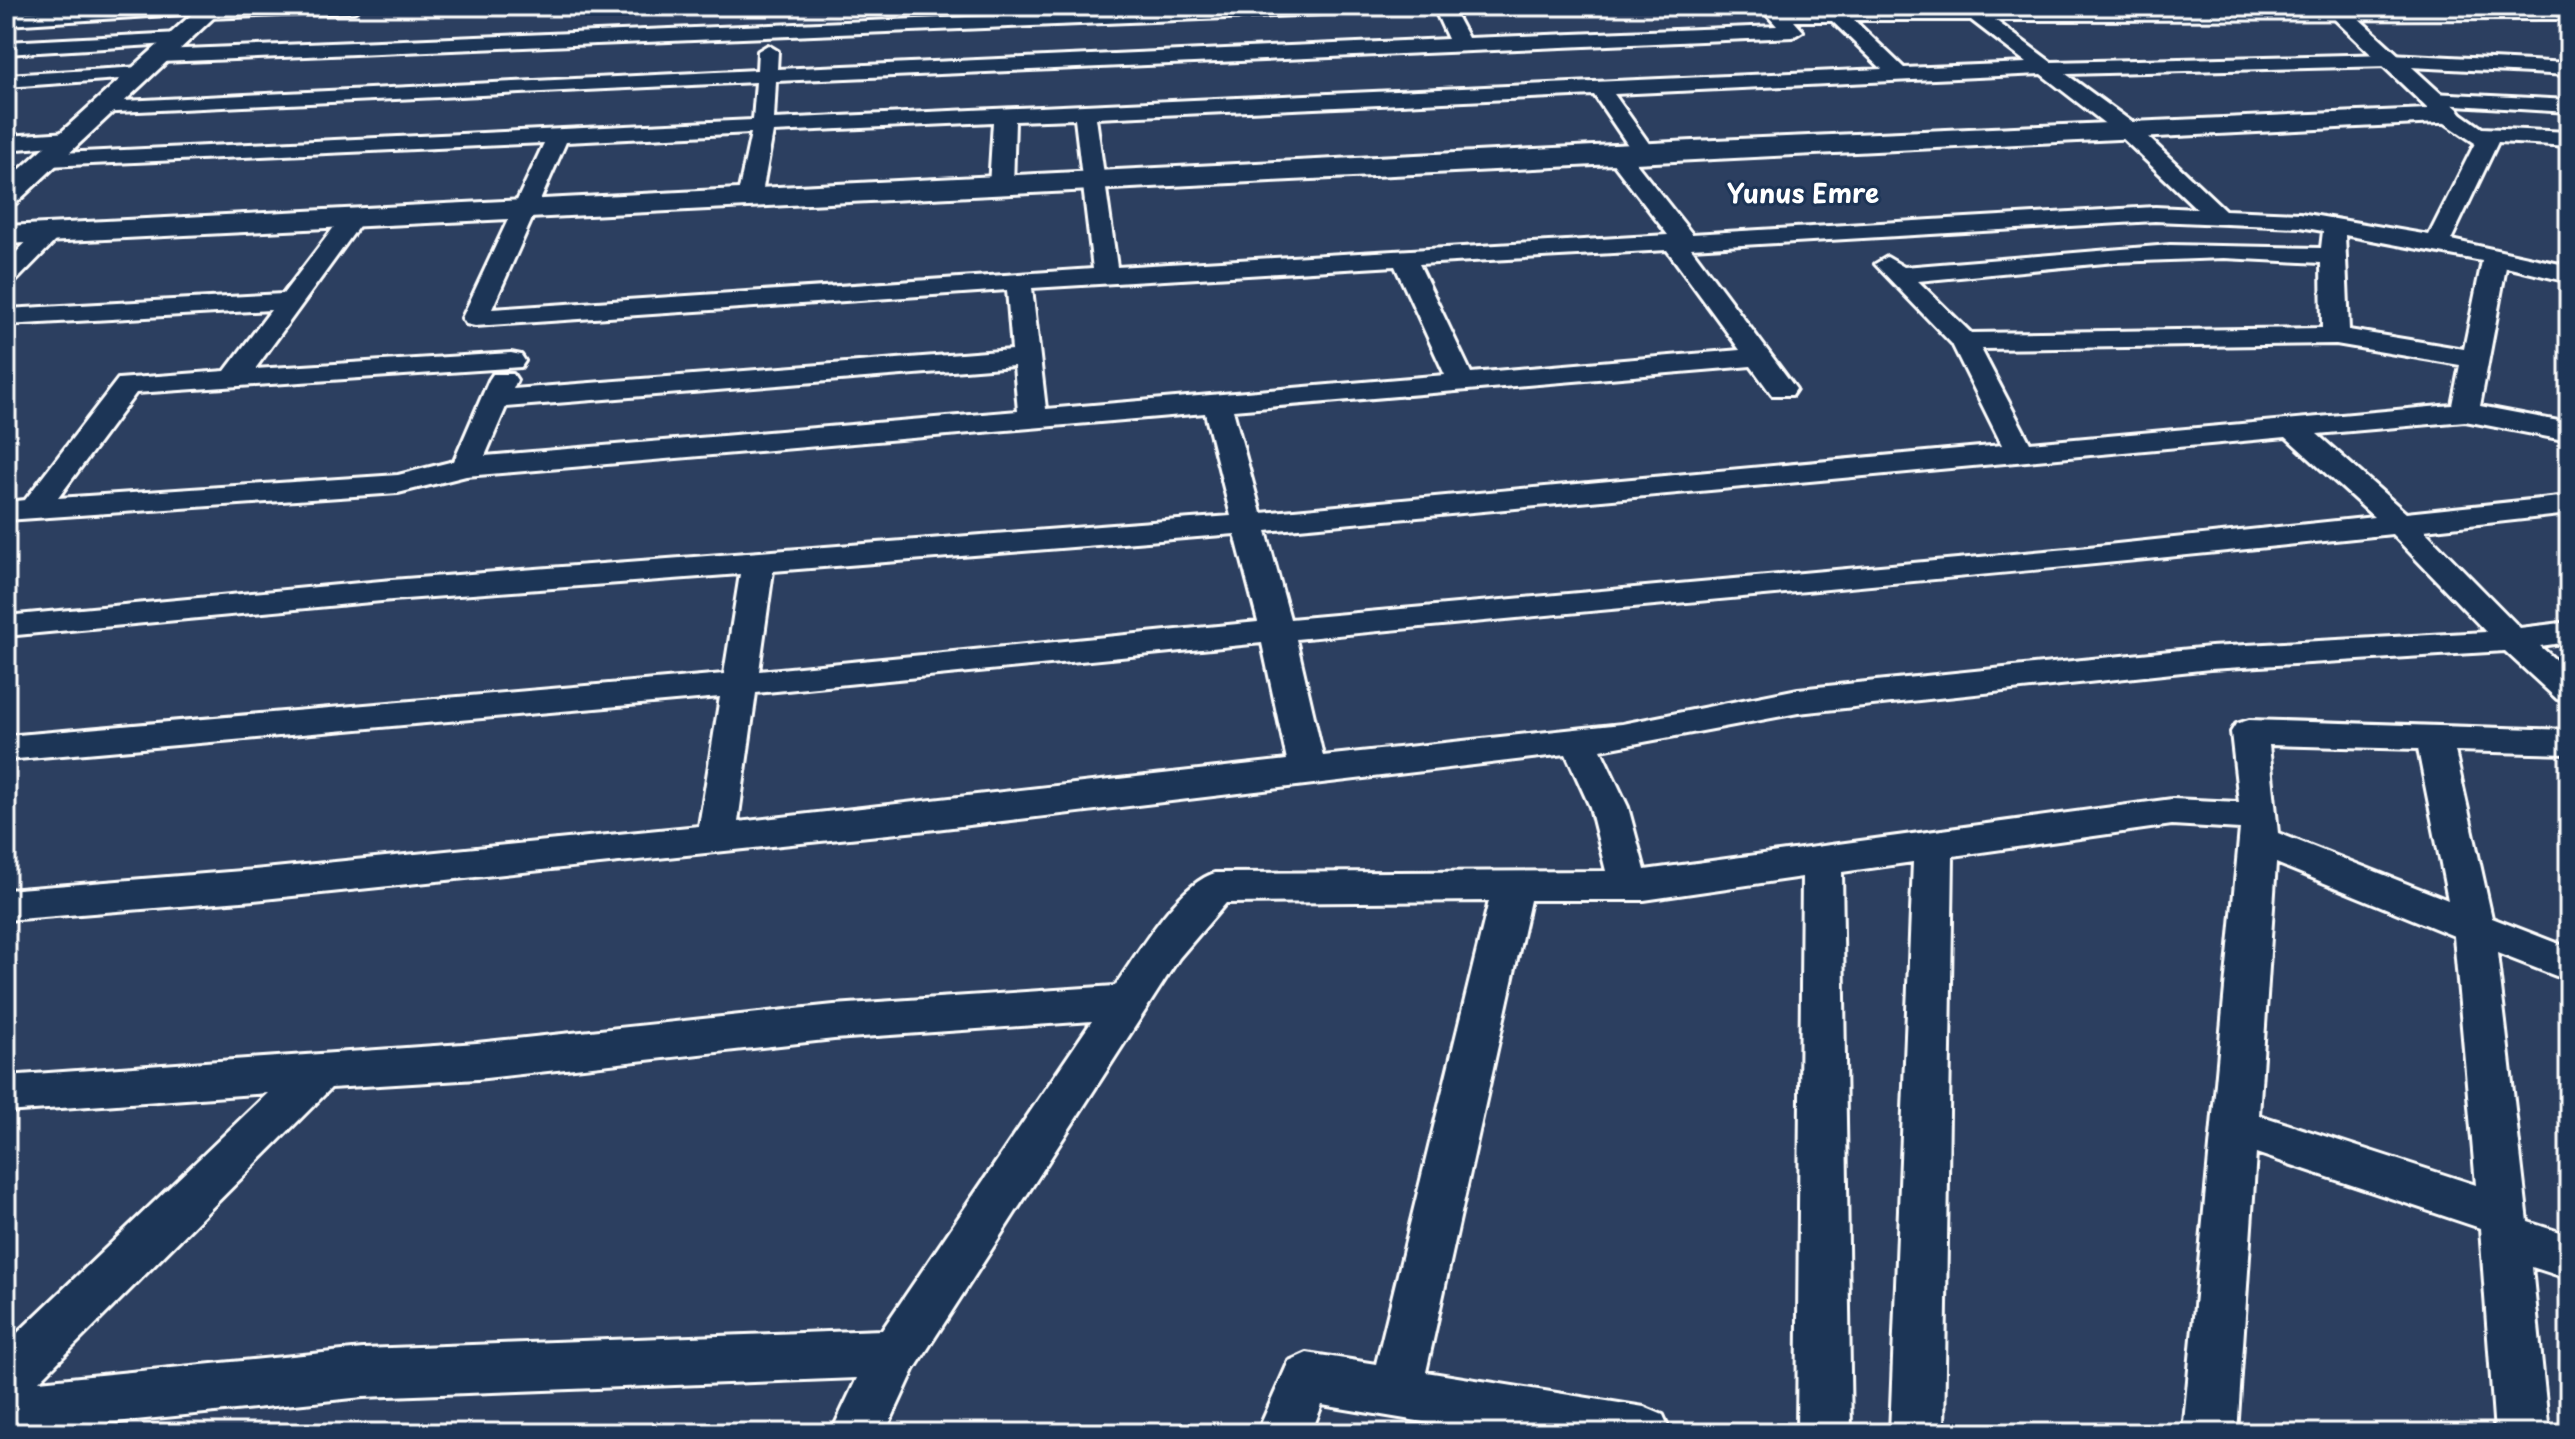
<svg xmlns="http://www.w3.org/2000/svg" width="2575" height="1439" font-family="'Playpen Sans',sans-serif">
<rect width="100%" height="100%" fill="#2c3f60"/>
<filter id="ink" filterUnits="userSpaceOnUse"><feTurbulence type="fractalNoise" baseFrequency=".0125" numOctaves="2"/><feDisplacementMap in="SourceGraphic" scale="16" xChannelSelector="R" yChannelSelector="G"/><feConvolveMatrix kernelMatrix="1 2 1 2 8 2 1 2 1" color-interpolation-filters="sRGB"/></filter>
<g filter="url(#ink)">
<g fill="none" stroke-linecap="round" stroke-linejoin="round">
<defs>
<g id="minor">
<polygon points="133,6 363,6 354,12 208,18 200,13 6,25 6,13"/>
<polygon points="1233,6 1379,6 1370,12 160,62 150,56 160,50"/>
<path d="M1433,6H1451L1468,38L1777,26L1759,6L1782,9H1958L1957,6L2569,7V19L1995,20L2051,62L2390,54L2569,63V75L2390,66L2066,74L2133,123L2225,210L2300,213L2429,235L2475,143L2442,121L2439,116L2442,111H2458L2482,128L2569,132V146L2498,142L2451,240L2569,266V282L2506,267L2480,406L2569,423V441L2465,421L2317,434L2406,513L2569,496V514L2424,530L2520,628L2569,622V642L2540,646L2569,672V702L2557,699L2505,651L2210,669L1798,713L1601,750L1628,807L1645,870L2172,799L2239,802L2231,732L2236,724L2249,720L2569,730V754L2455,751L2492,918L2569,948V981L2497,953L2528,1222L2569,1235V1279L2532,1267L2549,1433H2495L2480,1228L2256,1153L2237,1433H2183L2240,829L2172,825L1953,856L1944,1433H1890L1913,862L1842,872L1851,1433H1797L1802,877L1644,900H1530L1426,1372L1644,1407L1663,1415L1671,1433H1489L1322,1405L1311,1433H1257L1289,1361L1307,1353L1376,1364L1489,901L1226,903L1179,958L914,1370L885,1433H831L857,1378L363,1397L6,1433V1344L268,1093L6,1112V1076L477,1043L834,1005L1115,986C1137,954 1178,884 1215,873L1606,871L1590,807L1566,754L927,830L254,900L6,920V890L254,870L699,826L720,697L6,760V736L724,674L740,574L392,600L6,636V616L392,580L1231,516L1205,413L466,476L398,493L6,520V502L25,500L118,379L225,371L271,310L6,325V309L283,294L344,214L352,212L364,219L255,369L511,353L521,355L525,361L521,367L136,393L58,498L398,475L454,461L489,380L493,374H513L517,380L513,389L1012,350L1007,290L475,326L466,324L462,318L544,143L48,166L37,159L40,154L753,120L756,82L96,113L93,108L104,102L757,70L758,51L768,45L778,51L777,69L1448,39ZM1854,20H1971L2027,63L1904,68ZM1794,21H1832L1882,69L774,119L776,81L1793,37L1803,31ZM2041,74L2117,133L2197,209L2155,207L1692,234L1624,148L1616,146L1605,153L1668,235L1117,267L1096,118L1594,95L1636,157L1644,159L1655,152L1614,94ZM1075,119L1093,269L492,309L566,142L751,133L737,199L749,206L761,199L773,132L993,122L989,186L1001,193L1013,186L1015,121ZM2155,221L2300,227L2323,231L2321,248L2170,245L1904,267L1887,257L1875,264L1952,344L2002,445L1261,513L1233,410L1751,366L1772,395H1792L1796,389L1691,248ZM2345,235L2482,261L2464,349L2349,330ZM1667,250L1740,350L1471,373L1419,264ZM2224,258L2321,263L2322,328L1971,333L1918,281L2115,262ZM1395,266L1445,375L1046,409L1032,288ZM2336,344L2460,365L2452,405L2030,443L1981,349ZM1014,366L1018,411L485,456L506,407ZM2286,437L2374,517L2079,548L1290,619L1266,531ZM1235,534L1258,622L759,671L773,571ZM2392,534L2486,632L2210,647L1798,689L1622,724L1323,756L1296,639C1661,603 2027,573 2392,534ZM1262,643L1287,760L738,822L756,693ZM2269,745L2418,749L2448,900L2278,833ZM2276,863L2454,936L2476,1185L2259,1115ZM1092,1021L882,1330L363,1349L39,1381L331,1088L477,1079L834,1039Z"/>
<polygon points="179,33 186,35 189,39 186,43 6,54 6,42"/>
<polygon points="141,67 148,69 151,73 148,77 6,87 6,75"/>
<polygon points="2432,93 2569,100 2569,112 2425,103 2421,99"/>
<polygon points="69,132 80,139 77,144 6,150 6,136"/>
<polygon points="49,226 61,233 58,238 15,282 6,285 6,263 40,228"/>
</g>
<g id="secondary">
<polygon points="201,6 226,6 16,203 6,206 6,182"/>
<polygon points="2321,6 2345,6 2459,110 2463,116 2459,122 6,244 6,226 1693,141 2428,109"/>
</g>
</defs>
<use href="#minor" stroke="#fff" stroke-width="6"/>
<use href="#secondary" stroke="#fff" stroke-width="6"/>
<use href="#minor" fill="#1d3557" fill-rule="evenodd"/>
<use href="#secondary" fill="#1d3557" fill-rule="evenodd"/>
</g>
</g>
<g text-anchor="middle" stroke-width="6" stroke-linejoin="round" paint-order="stroke">
<g font-size="26" font-weight="bold" fill="#fff" stroke="#1d3557">
<text x="1803" y="203">Yunus Emre</text>
</g>
</g>
<rect width="2575" height="1439" fill="none" stroke="#1d3557" stroke-width="32"/>
<rect x="16" y="16" width="2543" height="1407" fill="none" stroke="#fff" stroke-width="3" filter="url(#ink)"/>
</svg>
